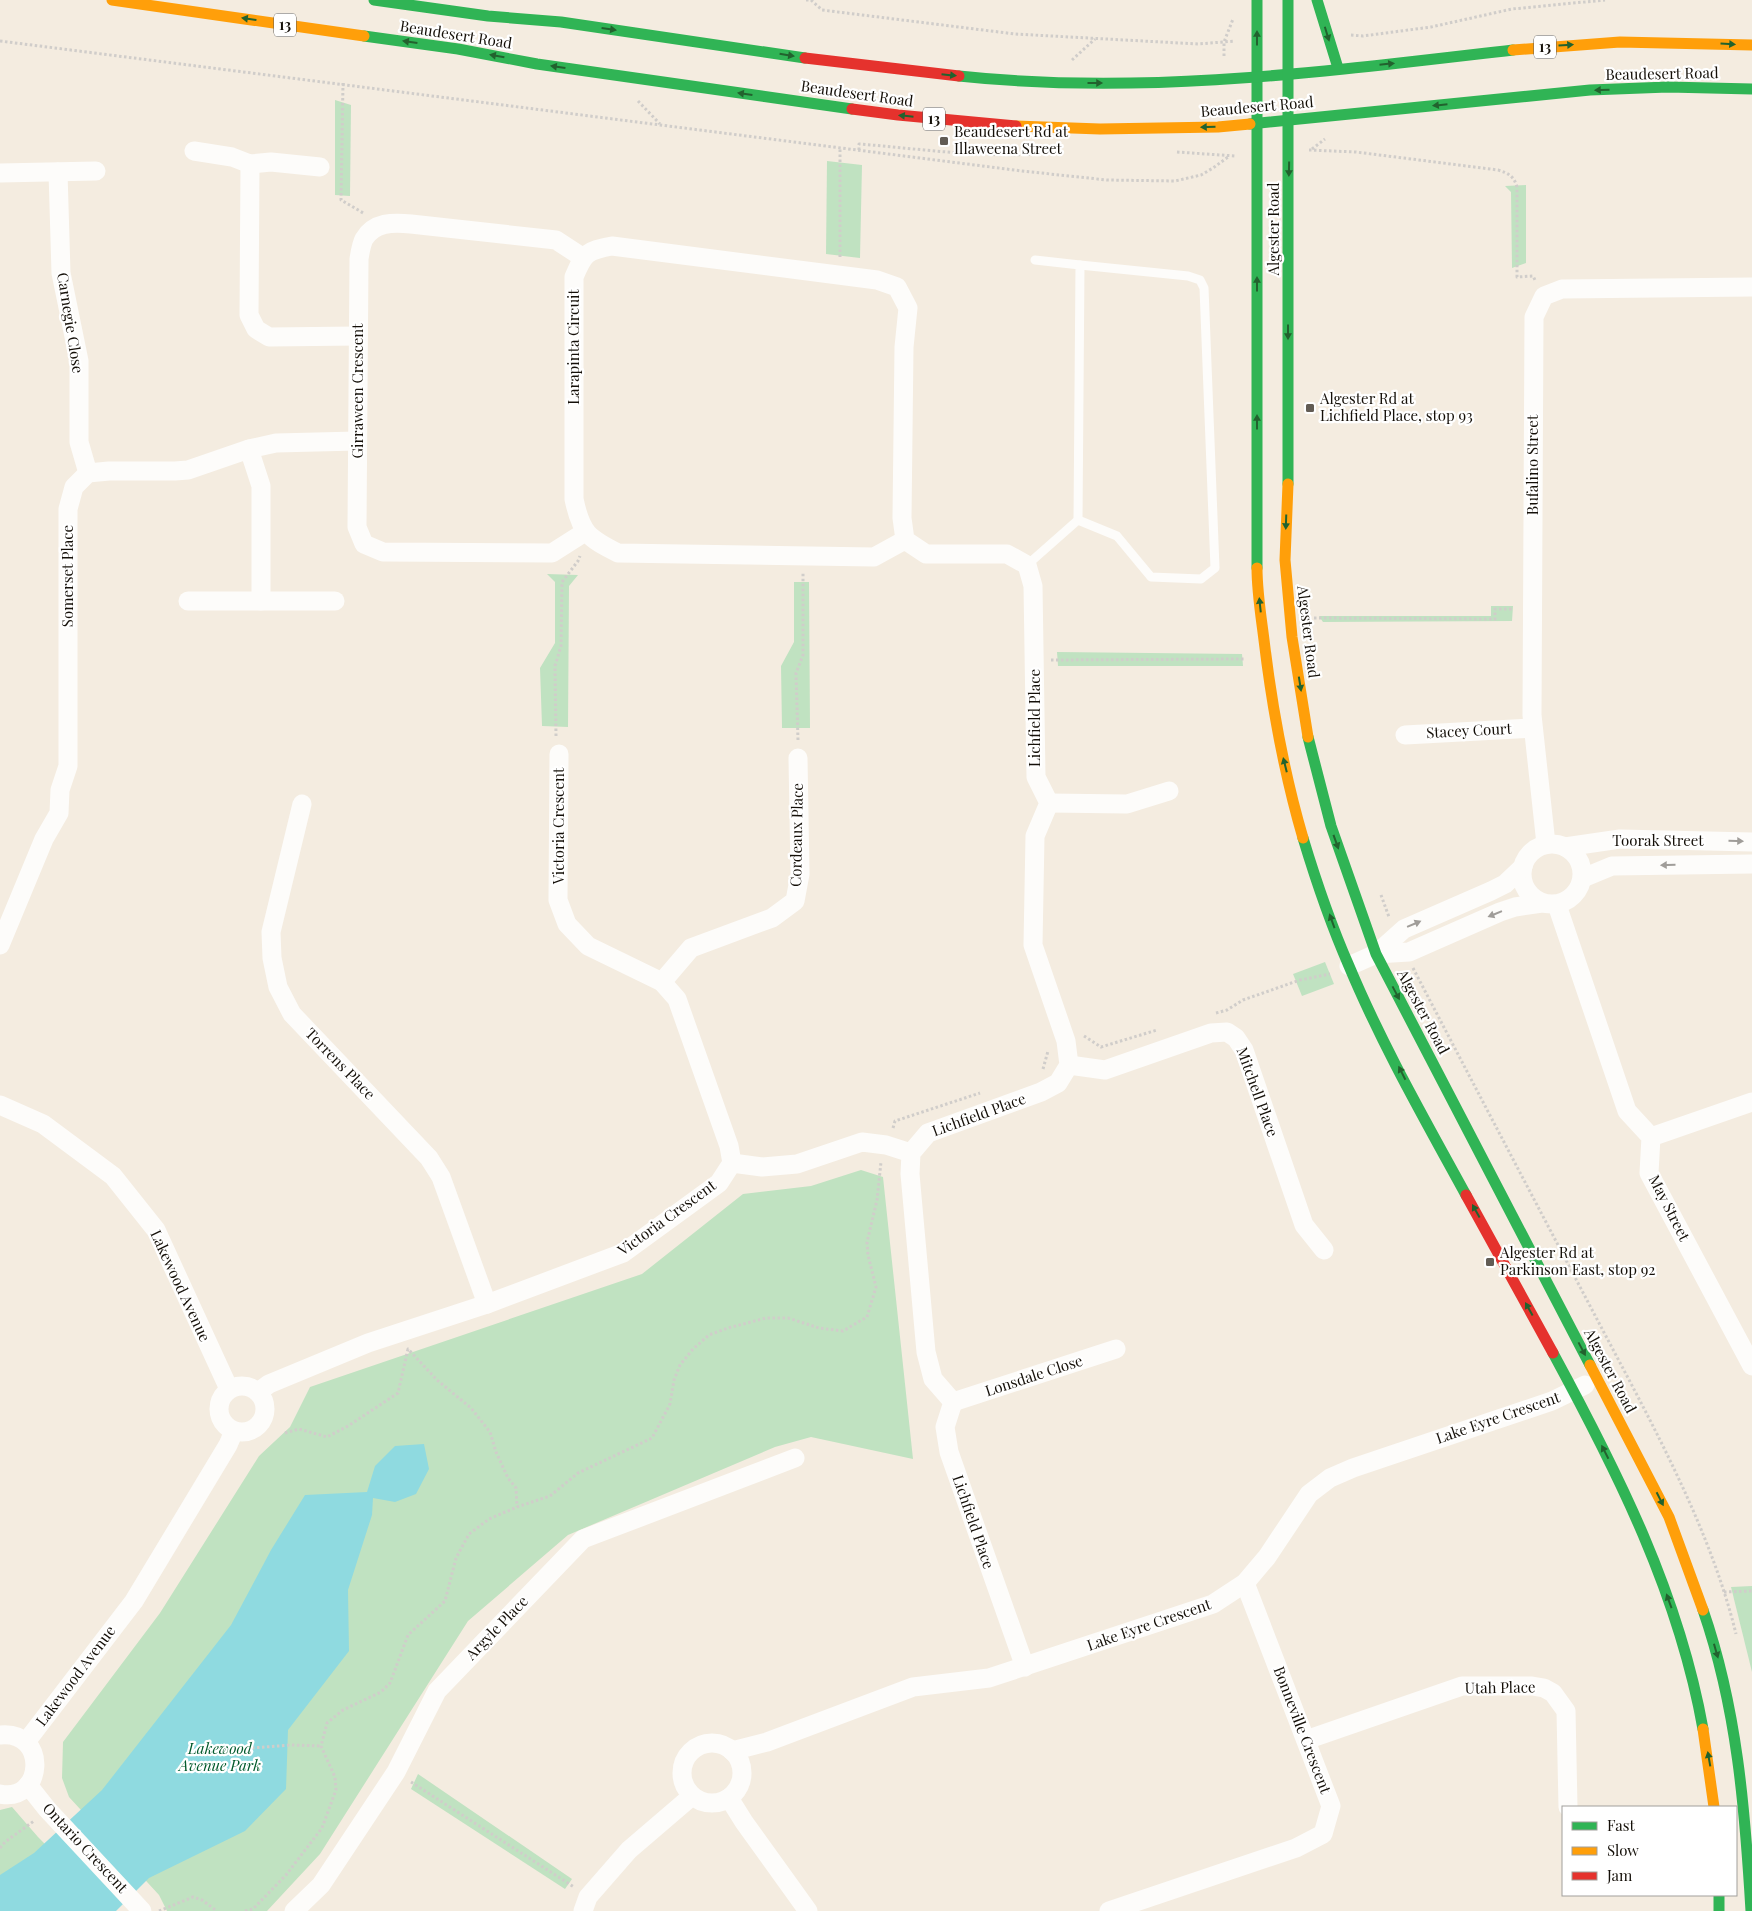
<svg xmlns="http://www.w3.org/2000/svg" width="1752" height="1911" font-family="'Playfair Display',serif">
<rect width="100%" height="100%" fill="#f4ece0"/>
<g fill="#c0e2c1">
<polygon points="335,100 351,105 350,196 335,195"/>
<polygon points="827,161 862,165 860,258 826,254"/>
<polygon points="1526,185 1526,263 1512,268 1511,192 1505,186"/>
<polygon points="547,574 578,575 569,586 568,727 542,726 540,668 555,643 555,582"/>
<polygon points="794,582 809,582 810,728 782,728 781,666 794,642"/>
<polygon points="1491,606 1513,606 1512,621 1323,622 1319,616 1491,616"/>
<polygon points="1057,652 1242,654 1243,666 1058,666"/>
<polygon points="1325,962 1334,984 1302,996 1293,974"/>
<polygon points="861,1170 883,1177 913,1459 811,1437 775,1447 568,1535 468,1621 320,1854 267,1911 167,1911 159,1895 69,1797 62,1778 63,1742 160,1613 259,1456 290,1427 310,1387 642,1274 743,1194 811,1186"/>
<polygon points="1752,1586 1752,1672 1731,1587"/>
<polygon points="418,1774 572,1879 565,1889 411,1789"/>
<polygon points="12,1807 38,1837 111,1911 0,1911 0,1810"/>
</g>
<polygon fill="#8fdae0" points="424,1444 429,1469 416,1494 395,1502 373,1498 372,1515 348,1590 349,1651 288,1730 286,1789 245,1831 149,1878 116,1911 0,1911 0,1875 34,1853 102,1790 231,1625 271,1550 305,1495 367,1492 375,1466 395,1446"/>
<g fill="none" stroke-linecap="round" stroke-linejoin="round">
<g stroke="#d0cdca" stroke-width="3" stroke-dasharray="2.5 2.5" stroke-linecap="butt">
<polyline points="806,0 811,0 822,10 1015,34 1198,44 1235,41"/>
<polyline points="1351,35 1363,36 1431,27 1512,9 1605,0"/>
<polyline points="0,41 1022,171 1107,180 1175,181 1201,175 1213,168 1228,157"/>
<polyline points="1224,56 1224,42 1233,19"/>
<polyline points="1072,60 1095,39"/>
<polyline points="343,83 341,200 365,214"/>
<polyline points="638,101 660,124"/>
<polyline points="1312,149 1325,139"/>
<path d="M859,150V144C925,149 992,160 1058,152"/>
<path d="M1309,150L1356,152L1498,170C1508,173 1514,176 1517,187V277L1533,276L1535,280"/>
<polyline points="1177,152 1235,156"/>
<polyline points="840,257 840,148"/>
<polyline points="1314,618 1495,619 1495,609 1514,609"/>
<polyline points="1051,660 1244,659"/>
<polyline points="556,736 555,666 561,646 562,582 578,561 580,556"/>
<polyline points="798,740 796,673 803,655 803,573"/>
<polyline points="1381,895 1389,917"/>
<path d="M1413,968C1475,1087 1537,1205 1599,1323C1650,1420 1710,1527 1736,1634"/>
<polyline points="1216,1013 1227,1010 1243,1000 1300,980 1330,974"/>
<polyline points="1084,1036 1101,1047 1157,1030"/>
<polyline points="1043,1069 1048,1051"/>
<polyline points="893,1128 895,1121 980,1093"/>
<polyline points="285,1433 299,1429 327,1437 348,1426 398,1393 408,1349 437,1380 471,1408 490,1432 496,1452 508,1478 516,1488 517,1507"/>
<polyline points="1724,1592 1752,1591"/>
<polyline points="252,1748 291,1745 321,1746"/>
<polyline points="411,1782 574,1887"/>
<polyline points="0,1848 5,1842 34,1821"/>
<polyline points="159,1911 193,1897 202,1900 217,1911"/>
<polyline points="245,1911 253,1909 286,1875 322,1828 336,1790 335,1777 321,1746 327,1723 343,1710 381,1692 390,1683 408,1635 445,1601 456,1558 469,1534 489,1519 517,1507 550,1496 578,1473 652,1438 670,1404 674,1380 680,1365 693,1349 709,1335 728,1328 766,1318 788,1318 819,1328 843,1331 867,1317 876,1287 868,1255 867,1242 877,1200 881,1162"/>
</g>
<g stroke="#fdfcfa" stroke-width="9">
<polyline points="1078,520 1117,536 1151,577 1201,579 1215,568 1204,288 1200,280 1188,276 1080,265"/>
<polyline points="1027,565 1078,520 1080,265 1035,260"/>
</g>
<g stroke="#fdfcfa" stroke-width="19">
<polyline points="194,151 232,157 250,164 271,162 320,167"/>
<polyline points="250,164 249,315 256,329 269,337 358,336"/>
<polyline points="58,172 61,273 79,361 79,442 88,473"/>
<polyline points="0,173 96,171"/>
<path d="M582,257L556,240L411,224C393,222 374,222 364,239C361,245 360,253 359,259L357,527L364,544L383,552L552,553L585,532"/>
<polyline points="249,449 261,486 261,601"/>
<path d="M905,540L902,518L904,347L908,308L897,287L877,280L612,246C586,251 584,253 574,277V499C581,533 588,538 618,553L874,557L905,540L926,554H1007L1027,565L1033,586L1036,777L1049,803L1035,836L1033,945L1066,1041L1069,1065L1058,1083L1041,1092L928,1133L911,1153L910,1174L926,1352L933,1379L953,1402L945,1427L949,1452L1025,1667"/>
<polyline points="188,601 335,601"/>
<polyline points="1405,735 1533,728"/>
<polyline points="1049,803 1127,804 1169,791"/>
<polyline points="302,804 271,932 272,958 278,987 292,1014 429,1158 441,1177 487,1304"/>
<circle cx="1552" cy="874" r="30"/>
<polyline points="1546,844 1532,715 1534,317 1544,296 1562,289 1752,287"/>
<polyline points="1565,847 1620,839 1752,842"/>
<polyline points="1583,878 1612,866 1752,864"/>
<polyline points="1557,905 1627,1111 1651,1137 1649,1173 1752,1366"/>
<polyline points="0,945 44,839 59,813 60,790 68,766 68,509 74,487 88,473 109,471 175,471 188,470 249,449 276,443 357,441"/>
<polyline points="1376,954 1409,952 1500,912 1515,907 1542,903"/>
<polyline points="1349,966 1376,954 1404,929 1491,891 1505,884 1523,867"/>
<polyline points="662,982 691,948 772,918 795,901 800,874 798,758"/>
<polyline points="1069,1065 1105,1070 1211,1033 1227,1032 1236,1038 1244,1050 1304,1225 1324,1250"/>
<polyline points="0,1105 43,1124 113,1176 156,1230 229,1389"/>
<polyline points="1651,1137 1752,1102"/>
<polyline points="732,1163 762,1167 797,1164 862,1142 886,1145 911,1153"/>
<circle cx="242" cy="1409" r="23"/>
<polyline points="258,1392 269,1384 368,1343 487,1304 623,1253 719,1183 732,1163 729,1146 677,999 662,982 588,946 567,924 558,900 559,754"/>
<polyline points="953,1402 1116,1349"/>
<path d="M0,1735C49,1730 44,1803 0,1794"/>
<polyline points="1306,1740 1462,1686 1532,1686 1544,1688 1553,1693 1566,1711 1568,1807"/>
<polyline points="26,1742 134,1601 228,1445 234,1431"/>
<circle cx="712" cy="1773" r="30"/>
<polyline points="732,1751 767,1742 913,1687 989,1678 1213,1604 1245,1583 1267,1557 1309,1494 1330,1478 1353,1468 1552,1401 1585,1385"/>
<polyline points="28,1785 47,1809 142,1911"/>
<polyline points="729,1798 744,1822 808,1911"/>
<polyline points="294,1911 321,1885 396,1772 437,1691 583,1539 795,1458"/>
<polyline points="583,1911 588,1897 629,1850 692,1796"/>
<polyline points="1109,1911 1296,1848 1323,1834 1331,1806 1245,1583"/>
</g>
<g stroke="#30b455" stroke-width="11">
<polyline points="374,0 488,16 561,22 805,58"/>
<polyline points="1257,0 1257,568"/>
<polyline points="1317,0 1338,68"/>
<polyline points="364,36 458,49 537,64 852,109"/>
<path d="M959,76C1144,96 1330,71 1513,50"/>
<polyline points="1250,124 1590,90 1668,87 1752,89"/>
<polyline points="1288,484 1288,0"/>
<polyline points="1308,737 1331,826 1376,954 1590,1365"/>
<path d="M1303,838C1316,881 1331,925 1349,966C1382,1045 1425,1120 1466,1195"/>
<path d="M1553,1353C1618,1473 1679,1594 1703,1729"/>
<path d="M1703,1610C1737,1708 1745,1809 1751,1911"/>
<polyline points="1719,1895 1719,1911"/>
</g>
<g stroke="#ff9f0a" stroke-width="11">
<polyline points="112,0 364,36"/>
<polyline points="1513,50 1620,42 1752,45"/>
<polyline points="1016,126 1100,129 1218,127 1250,124"/>
<polyline points="1288,484 1285,560 1292,637 1308,737"/>
<path d="M1257,568C1257,592 1261,616 1264,640C1272,707 1284,773 1303,838"/>
<polyline points="1590,1365 1669,1517 1703,1610"/>
<polyline points="1703,1729 1714,1807"/>
</g>
<g stroke="#e5322d" stroke-width="11">
<polyline points="805,58 959,76"/>
<polyline points="852,109 898,115 1016,126"/>
<polyline points="1466,1195 1553,1353"/>
</g>
</g>
<defs><path id="oneway-solid" d="M-6-.8H1V-3.2L6.5 0L1 3.2V.8H-6Z" transform="scale(1.25)"/></defs>
<g fill="#22622e">
<use href="#oneway-solid" transform="translate(249 19) rotate(-172)"/>
<use href="#oneway-solid" transform="translate(609 29) rotate(8)"/>
<use href="#oneway-solid" transform="translate(1327 34) rotate(73)"/>
<use href="#oneway-solid" transform="translate(1257 38) rotate(-90)"/>
<use href="#oneway-solid" transform="translate(410 42) rotate(-172)"/>
<use href="#oneway-solid" transform="translate(1728 44) rotate(4)"/>
<use href="#oneway-solid" transform="translate(1566 45) rotate(-4)"/>
<use href="#oneway-solid" transform="translate(787 55) rotate(9)"/>
<use href="#oneway-solid" transform="translate(497 56) rotate(-170)"/>
<use href="#oneway-solid" transform="translate(1387 64) rotate(-6)"/>
<use href="#oneway-solid" transform="translate(558 67) rotate(-172)"/>
<use href="#oneway-solid" transform="translate(949 75) rotate(6)"/>
<use href="#oneway-solid" transform="translate(1095 83)"/>
<use href="#oneway-solid" transform="translate(1602 90) rotate(178)"/>
<use href="#oneway-solid" transform="translate(745 94) rotate(-172)"/>
<use href="#oneway-solid" transform="translate(1440 105) rotate(174)"/>
<use href="#oneway-solid" transform="translate(906 116) rotate(-174)"/>
<use href="#oneway-solid" transform="translate(1208 127) rotate(178)"/>
<use href="#oneway-solid" transform="translate(1289 169) rotate(91)"/>
<use href="#oneway-solid" transform="translate(1257 284) rotate(-90)"/>
<use href="#oneway-solid" transform="translate(1288 332) rotate(90)"/>
<use href="#oneway-solid" transform="translate(1257 422) rotate(-90)"/>
<use href="#oneway-solid" transform="translate(1286 522) rotate(92)"/>
<use href="#oneway-solid" transform="translate(1260 605) rotate(-96)"/>
<use href="#oneway-solid" transform="translate(1300 684) rotate(81)"/>
<use href="#oneway-solid" transform="translate(1285 765) rotate(-104)"/>
<use href="#oneway-solid" transform="translate(1336 842) rotate(70)"/>
<use href="#oneway-solid" transform="translate(1332 921) rotate(-110)"/>
<use href="#oneway-solid" transform="translate(1396 993) rotate(62)"/>
<use href="#oneway-solid" transform="translate(1402 1073) rotate(-117)"/>
<use href="#oneway-solid" transform="translate(1476 1211) rotate(-119)"/>
<use href="#oneway-solid" transform="translate(1529 1309) rotate(-119)"/>
<use href="#oneway-solid" transform="translate(1582 1349) rotate(62)"/>
<use href="#oneway-solid" transform="translate(1605 1452) rotate(-117)"/>
<use href="#oneway-solid" transform="translate(1660 1499) rotate(63)"/>
<use href="#oneway-solid" transform="translate(1669 1601) rotate(-110)"/>
<use href="#oneway-solid" transform="translate(1716 1651) rotate(74)"/>
<use href="#oneway-solid" transform="translate(1709 1759) rotate(-100)"/>
</g>
<g fill="#a09d99">
<use href="#oneway-solid" transform="translate(1736 841) rotate(1)"/>
<use href="#oneway-solid" transform="translate(1668 865) rotate(179)"/>
<use href="#oneway-solid" transform="translate(1495 914) rotate(158)"/>
<use href="#oneway-solid" transform="translate(1414 924) rotate(-23)"/>
</g>
<g fill="#625c54" stroke="#fff" stroke-width="2">
<rect x="939" y="136" width="10" height="10" rx="2.5"/>
<rect x="1305" y="403" width="10" height="10" rx="2.5"/>
<rect x="1485" y="1257" width="10" height="10" rx="2.5"/>
</g>
<g text-anchor="middle" stroke-width="4.5" stroke-linejoin="round" paint-order="stroke">
<g fill="#fff" stroke="#5a5752" stroke-width="1">
<rect x="274" y="13.5" width="22" height="23" rx="4"/>
<rect x="1534" y="35.5" width="22" height="23" rx="4"/>
<rect x="923" y="107.5" width="22" height="23" rx="4"/>
</g>
<g font-size="14" font-weight="bold" fill="#140f08">
<text x="285" y="30">13</text>
<text x="1545" y="52">13</text>
<text x="934" y="124">13</text>
</g>
<g font-size="15" fill="#140f08" stroke="#fff">
<text transform="translate(456 35) rotate(9)" y="5">Beaudesert Road</text>
<text transform="translate(1662 74) rotate(-1)" y="5">Beaudesert Road</text>
<text transform="translate(857 94) rotate(8)" y="5">Beaudesert Road</text>
<text transform="translate(1257 107) rotate(-5)" y="5">Beaudesert Road</text>
<text transform="translate(1274 229) rotate(-90)" y="5">Algester Road</text>
<text transform="translate(70 323) rotate(81)" y="5">Carnegie Close</text>
<text transform="translate(574 347) rotate(-90)" y="5">Larapinta Circuit</text>
<text transform="translate(358 391) rotate(-90)" y="5">Girraween Crescent</text>
<text transform="translate(1533 465) rotate(-90)" y="5">Bufalino Street</text>
<text transform="translate(68 576) rotate(-90)" y="5">Somerset Place</text>
<text transform="translate(1308 632) rotate(83)" y="5">Algester Road</text>
<text transform="translate(1035 718) rotate(-90)" y="5">Lichfield Place</text>
<text transform="translate(1469 731) rotate(-3)" y="5">Stacey Court</text>
<text transform="translate(559 826) rotate(-90)" y="5">Victoria Crescent</text>
<text transform="translate(797 835) rotate(-89)" y="5">Cordeaux Place</text>
<text x="1658" y="846">Toorak Street</text>
<text transform="translate(1423 1012) rotate(62)" y="5">Algester Road</text>
<text transform="translate(340 1064) rotate(46)" y="5">Torrens Place</text>
<text transform="translate(1257 1092) rotate(70)" y="5">Mitchell Place</text>
<text transform="translate(979 1115) rotate(-20)" y="5">Lichfield Place</text>
<text transform="translate(1669 1208) rotate(63)" y="5">May Street</text>
<text transform="translate(667 1218) rotate(-36)" y="5">Victoria Crescent</text>
<text transform="translate(180 1286) rotate(65)" y="5">Lakewood Avenue</text>
<text transform="translate(1610 1371) rotate(62)" y="5">Algester Road</text>
<text transform="translate(1034 1376) rotate(-18)" y="5">Lonsdale Close</text>
<text transform="translate(1498 1418) rotate(-19)" y="5">Lake Eyre Crescent</text>
<text transform="translate(973 1522) rotate(71)" y="5">Lichfield Place</text>
<text transform="translate(1149 1625) rotate(-19)" y="5">Lake Eyre Crescent</text>
<text transform="translate(497 1628) rotate(-46)" y="5">Argyle Place</text>
<text transform="translate(76 1676) rotate(-53)" y="5">Lakewood Avenue</text>
<text transform="translate(1500 1688) rotate(-1)" y="5">Utah Place</text>
<text transform="translate(1302 1730) rotate(69)" y="5">Bonneville Crescent</text>
<text transform="translate(85 1848) rotate(47)" y="5">Ontario Crescent</text>
</g>
<g font-size="15" fill="#140f08" stroke="#fff" text-anchor="start">
<text x="954" y="137">Beaudesert Rd at<tspan x="954" dy="17">Illaweena Street</tspan></text>
<text x="1320" y="404">Algester Rd at<tspan x="1320" dy="17">Lichfield Place, stop 93</tspan></text>
<text x="1500" y="1258">Algester Rd at<tspan x="1500" dy="17">Parkinson East, stop 92</tspan></text>
</g>
<g font-size="15" font-style="italic" fill="#01592b" stroke="#fff">
<text x="220" y="1754">Lakewood<tspan x="220" dy="17">Avenue Park</tspan></text>
</g>
</g>
<rect x="1562" y="1806" width="175" height="90" fill="#ffffff" stroke="#a19f9c"/>
<rect x="1572" y="1822" width="25" height="8" fill="#30b455" stroke="#a19f9c"/>
<text x="1607" y="1831" font-size="15" fill="#140f08">Fast</text>
<rect x="1572" y="1847" width="25" height="8" fill="#ff9f0a" stroke="#a19f9c"/>
<text x="1607" y="1856" font-size="15" fill="#140f08">Slow</text>
<rect x="1572" y="1872" width="25" height="8" fill="#e5322d" stroke="#a19f9c"/>
<text x="1607" y="1881" font-size="15" fill="#140f08">Jam</text>
</svg>
